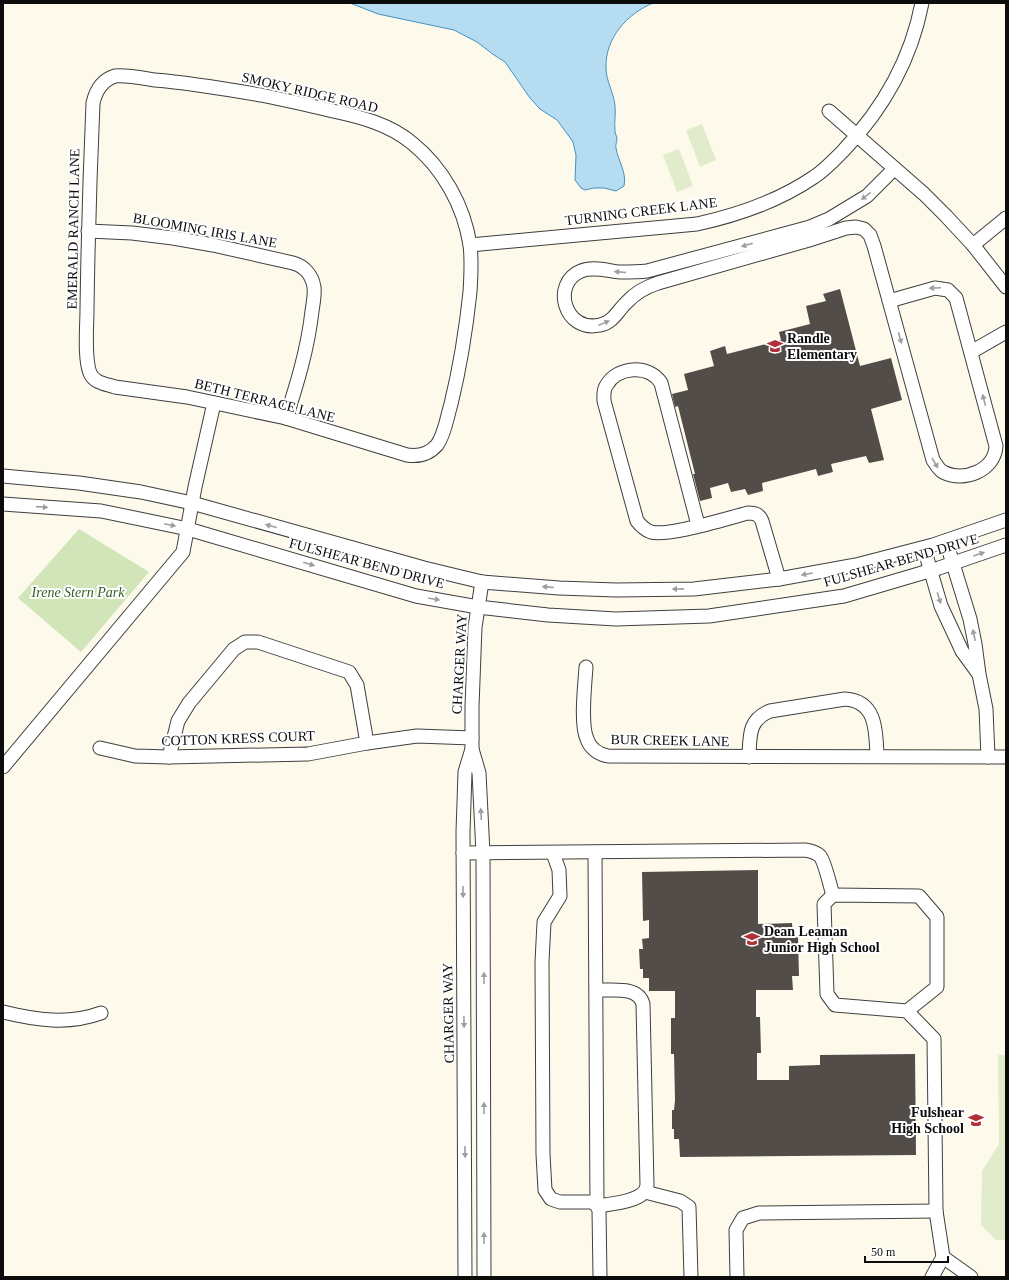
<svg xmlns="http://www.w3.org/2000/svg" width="1009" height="1280" font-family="Georgia,serif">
<rect width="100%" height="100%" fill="#fdfaec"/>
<polygon fill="#d1e5b9" points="79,529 149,572 81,652 18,598"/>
<g fill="#e1edca">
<polygon points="702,124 716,160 700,167 686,130"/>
<polygon points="679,149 693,186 677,192 663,155"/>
<polygon points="998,1055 1006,1055 1006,1240 996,1240 981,1225 982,1171 999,1144"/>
</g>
<path fill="#b5dcf1" stroke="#4292c2" d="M350,3H653C627,14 605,38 606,68C606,81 614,93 615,106C616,114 614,122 615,131C615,134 617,136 617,139C617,142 615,145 616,148C618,161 627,172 624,186L616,191L604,188H594L585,190L581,188L575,180L576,155L573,142L566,132L557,120L540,109L530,98L505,62L494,55L477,42L454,30L378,14Z"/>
<g fill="#534d49">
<polygon points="840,289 860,366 891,358 902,400 871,409 884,460 869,463 866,456 831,464 833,472 818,476 816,469 762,483 763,491 748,495 745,489 731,492 728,483 710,488 712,498 700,501 693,474 695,474 678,406 675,407 672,394 688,390 684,374 714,366 710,351 725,346 727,354 781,340 779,332 810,324 806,306 826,301 823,294"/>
<polygon points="758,870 758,924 792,923 793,937 798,937 799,976 792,976 793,990 756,990 756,1017 760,1017 761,1053 757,1053 757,1080 789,1080 789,1066 820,1065 820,1055 915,1054 916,1155 680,1157 679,1139 674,1139 674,1129 672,1129 672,1110 674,1110 675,1100 674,1054 671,1054 671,1018 675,1018 675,991 649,991 649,978 643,978 643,969 640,969 639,949 643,949 642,939 649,938 649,920 643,921 642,872"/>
</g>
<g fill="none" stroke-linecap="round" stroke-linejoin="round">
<defs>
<g id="minor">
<path d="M115,76C128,75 142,78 155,80C191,83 226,89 261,95C285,100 309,105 333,111C361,117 389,124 412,143C443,168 464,206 470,245C472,261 471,276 470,292C466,330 460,367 451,404C447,417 445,434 437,445C429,454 419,457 407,455L286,418L187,397L115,387C106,384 94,383 90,373C84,358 87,326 87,309C88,240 90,172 93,103C96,90 102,80 115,76Z"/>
<polyline points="829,111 924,194 946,216 973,245 1006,287"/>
<path d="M88,231L132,233L173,238L213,245L293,263C304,266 312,275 314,287C315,295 313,304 312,311C308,348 297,384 286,418"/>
<path d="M470,245L697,224C738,215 779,201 814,177C825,170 834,160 843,151C883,109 911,60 922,3"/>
<polyline points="973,245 1006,218"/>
<path d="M889,301L935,288L948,290L956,298L996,446C995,470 964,483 943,472C938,469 936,464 933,460L874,246L870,235L864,229L856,227L846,228L809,240L658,283C646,287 635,293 627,302C618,310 613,323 600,325C564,333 551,283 581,271C593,266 608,271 620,272C629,272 638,272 647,271L810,227L829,219L867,196L894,169"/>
<polyline points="971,352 1006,332"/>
<polyline points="3,476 79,483 141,492 192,503 424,568 482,582 559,588 616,590 694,589 779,579 856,565 933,545 1006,520"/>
<polyline points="3,504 101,511 188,529 416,596 478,607 548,615 616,619 709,616 844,596 939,568 1006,545"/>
<path d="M698,525L661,383C649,364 617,366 606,386C603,391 604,396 604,401L637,521C641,526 645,530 651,532C668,537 728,518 748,513C755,513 759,514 762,521L779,579"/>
<polyline points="946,541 970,619 975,644 979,674 986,709 988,757"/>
<polyline points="924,548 941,606 962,651 978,673"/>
<polyline points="482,582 475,627 472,707 472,749 479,773 483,853 484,1277"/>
<path d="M586,667C585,684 580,724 587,739C590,748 598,754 608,756L1006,757"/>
<polyline points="100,748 135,756 169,757 308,754 367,743 417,736 472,738"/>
<polyline points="169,757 178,721 189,703 234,649 245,642 258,642 349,672 357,685 367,743"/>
<path d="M749,757C750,736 748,720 770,711L845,699C877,701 876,732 877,756"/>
<polyline points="3,767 183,552 195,487 214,403"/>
<path d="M595,852C595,970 596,1088 597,1206C610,1204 646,1202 647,1185L643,1004C638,985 610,991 596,990"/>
<path d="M463,853L805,850C811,851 816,852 820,856C825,862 830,886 833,895"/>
<polyline points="553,853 559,870 560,896 544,922 542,962 543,1154 545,1190 551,1199 560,1202 592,1202 597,1206 599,1210 600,1277"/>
<polyline points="907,1011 937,987 937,917 919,896 833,895 824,904 827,994 835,1005 907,1011 934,1039 936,1211 943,1257 932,1277"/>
<path d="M3,1012C36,1020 68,1025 101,1013"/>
<polyline points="645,1192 680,1201 689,1207 691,1277"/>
<polyline points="943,1257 971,1277"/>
<polyline points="465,1277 463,832 465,772 472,749"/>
<polyline points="737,1277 736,1230 743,1218 759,1213 936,1211"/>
</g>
</defs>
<use href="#minor" stroke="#3f3f3f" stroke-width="15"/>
<use href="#minor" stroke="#fff" stroke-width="13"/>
</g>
<defs><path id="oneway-solid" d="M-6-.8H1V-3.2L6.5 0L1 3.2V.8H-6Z"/></defs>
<g fill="#9e9e9e">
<use href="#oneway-solid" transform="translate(866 196) rotate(142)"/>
<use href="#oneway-solid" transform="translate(747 245) rotate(164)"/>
<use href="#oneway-solid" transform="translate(620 272) rotate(-175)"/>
<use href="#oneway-solid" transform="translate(935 288) rotate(177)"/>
<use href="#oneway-solid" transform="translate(604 323) rotate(-22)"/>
<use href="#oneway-solid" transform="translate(900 338) rotate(75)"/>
<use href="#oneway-solid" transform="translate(984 400) rotate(-105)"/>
<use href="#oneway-solid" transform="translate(935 463) rotate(59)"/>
<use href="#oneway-solid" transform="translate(42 507) rotate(4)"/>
<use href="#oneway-solid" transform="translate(170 525) rotate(12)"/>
<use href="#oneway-solid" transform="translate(271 526) rotate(-165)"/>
<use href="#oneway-solid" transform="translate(979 554) rotate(-19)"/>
<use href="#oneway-solid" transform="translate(309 564) rotate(17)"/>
<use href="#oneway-solid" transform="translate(807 574) rotate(170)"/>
<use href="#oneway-solid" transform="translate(548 587) rotate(-175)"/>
<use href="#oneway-solid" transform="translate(678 589) rotate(179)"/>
<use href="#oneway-solid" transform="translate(939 598) rotate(73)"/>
<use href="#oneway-solid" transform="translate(434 599) rotate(10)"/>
<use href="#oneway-solid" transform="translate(974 635) rotate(-102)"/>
<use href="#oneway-solid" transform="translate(481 814) rotate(-93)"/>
<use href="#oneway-solid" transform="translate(463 892) rotate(89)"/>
<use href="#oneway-solid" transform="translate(484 978) rotate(-90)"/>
<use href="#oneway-solid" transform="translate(464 1022) rotate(89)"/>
<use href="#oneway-solid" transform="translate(484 1108) rotate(-90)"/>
<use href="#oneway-solid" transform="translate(465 1152) rotate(89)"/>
<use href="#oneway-solid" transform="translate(484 1238) rotate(-90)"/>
</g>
<defs>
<symbol id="school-bare" viewBox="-9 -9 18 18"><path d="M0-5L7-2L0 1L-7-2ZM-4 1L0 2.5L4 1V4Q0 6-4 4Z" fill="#b03039" stroke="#fff" stroke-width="2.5" paint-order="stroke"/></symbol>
</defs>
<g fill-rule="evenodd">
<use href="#school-bare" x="764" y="335" width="22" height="22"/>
<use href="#school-bare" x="741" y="928" width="22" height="22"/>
<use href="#school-bare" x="965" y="1109" width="22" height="22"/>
</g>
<g text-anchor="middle" stroke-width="4" stroke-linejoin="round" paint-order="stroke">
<g font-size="14" fill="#0c0c0c" stroke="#fff">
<text transform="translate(310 92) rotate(13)" y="5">SMOKY RIDGE ROAD</text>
<text transform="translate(641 211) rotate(-7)" y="5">TURNING CREEK LANE</text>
<text transform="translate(73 229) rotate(-89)" y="5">EMERALD RANCH LANE</text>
<text transform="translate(205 230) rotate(10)" y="5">BLOOMING IRIS LANE</text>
<text transform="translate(265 400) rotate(14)" y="5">BETH TERRACE LANE</text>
<text transform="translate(901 560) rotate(-16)" y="5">FULSHEAR BEND DRIVE</text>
<text transform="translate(367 563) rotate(15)" y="5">FULSHEAR BEND DRIVE</text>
<text transform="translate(459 664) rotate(-87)" y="5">CHARGER WAY</text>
<text transform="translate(238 738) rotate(-2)" y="5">COTTON KRESS COURT</text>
<text transform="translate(670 740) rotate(1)" y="5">BUR CREEK LANE</text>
<text transform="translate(448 1013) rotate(-91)" y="5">CHARGER WAY</text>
</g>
<g font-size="14" font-weight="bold" fill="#0c0c0c" stroke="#fff" text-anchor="start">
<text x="787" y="343">Randle<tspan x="787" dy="16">Elementary</tspan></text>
<text x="764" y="936">Dean Leaman<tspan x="764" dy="16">Junior High School</tspan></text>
<text x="964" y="1117" text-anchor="end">Fulshear<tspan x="964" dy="16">High School</tspan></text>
</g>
<g font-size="14" font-style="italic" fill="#305e22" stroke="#fff">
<text x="78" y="597">Irene Stern Park</text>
</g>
</g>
<rect width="1009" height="1280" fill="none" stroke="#0c0c0c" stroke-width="8"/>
<path d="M865 1256v6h83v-6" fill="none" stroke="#0c0c0c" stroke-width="2"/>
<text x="871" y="1256" font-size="12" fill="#0c0c0c" stroke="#ffffff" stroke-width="3" paint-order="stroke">50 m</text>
</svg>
